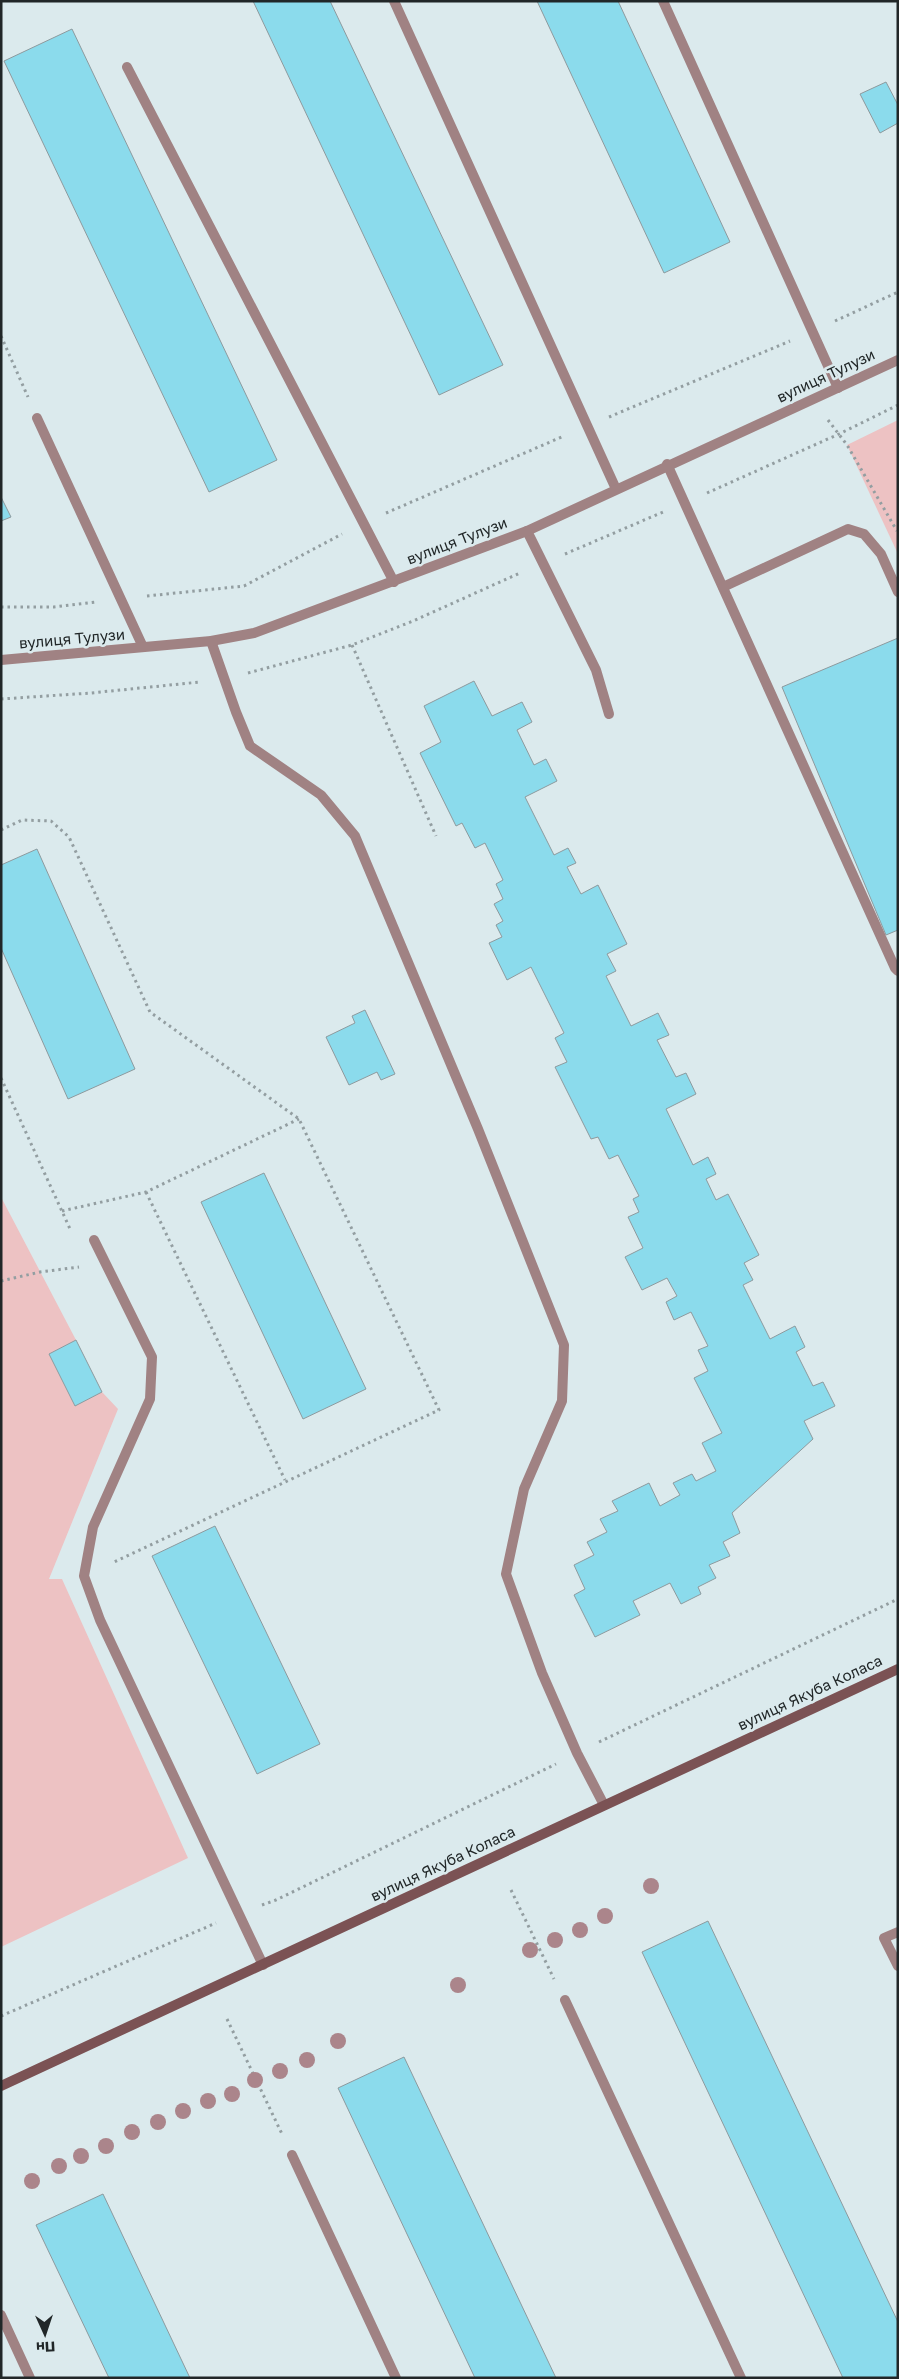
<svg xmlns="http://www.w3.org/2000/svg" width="899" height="2379" font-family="'Golos Text',sans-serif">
<rect width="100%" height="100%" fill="#dbeaed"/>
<g fill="#edc2c3">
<polygon points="898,420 898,554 847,445"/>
<polygon points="1,1197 76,1340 49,1354 75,1406 102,1392 118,1409 49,1579 62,1579 188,1858 1,1947"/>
</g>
<g fill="#8bdbec" stroke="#8d9a9e">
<polygon points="253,1 330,1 503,365 439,395"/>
<polygon points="537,1 618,1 730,242 664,273"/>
<polygon points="72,29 277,460 209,492 4,61"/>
<polygon points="886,82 898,105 898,123 880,133 860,94"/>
<polygon points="1,497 11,517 1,521"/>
<polygon points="898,638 898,930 886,935 782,687"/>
<polygon points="474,681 492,716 522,702 532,722 517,730 534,765 546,759 557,781 525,797 554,855 568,848 576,863 567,867 581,894 598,885 627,944 607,954 616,971 606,976 631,1026 658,1013 669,1035 657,1040 676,1077 686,1073 696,1094 666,1109 693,1165 708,1157 716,1174 706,1179 716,1200 728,1194 759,1255 744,1263 753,1280 743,1285 770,1339 795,1326 805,1347 796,1352 813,1386 823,1382 835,1406 804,1421 813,1439 732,1513 740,1533 723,1542 730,1556 709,1565 716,1578 698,1587 701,1594 681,1604 670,1583 633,1601 640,1615 595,1637 574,1595 585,1589 574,1565 594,1555 587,1542 607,1532 600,1519 618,1511 612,1501 649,1483 660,1506 680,1495 673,1483 692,1474 696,1481 716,1471 702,1443 722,1433 694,1378 708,1371 698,1350 708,1346 691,1312 674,1320 666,1302 677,1296 667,1278 642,1290 625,1257 643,1248 628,1217 639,1212 633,1199 639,1196 618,1155 609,1159 598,1137 591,1139 555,1067 567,1062 555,1038 564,1033 531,967 507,980 489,943 502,937 496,925 503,921 494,904 503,899 496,884 503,880 485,843 475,848 462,823 456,826 420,753 441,742 424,706"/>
<polygon points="37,849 135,1069 68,1099 1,948 1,865"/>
<polygon points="365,1010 395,1074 381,1080 377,1072 349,1085 326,1037 355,1023 352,1016"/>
<polygon points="264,1173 366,1389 303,1419 201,1202"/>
<polygon points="76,1340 102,1392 75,1406 49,1354"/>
<polygon points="215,1526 320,1744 257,1774 152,1556"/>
<polygon points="708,1921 898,2322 898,2378 843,2378 642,1952"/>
<polygon points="404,2057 556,2378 475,2378 338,2088"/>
<polygon points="103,2194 190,2378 109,2378 36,2225"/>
</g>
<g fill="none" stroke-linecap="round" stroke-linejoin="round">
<g stroke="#939ea1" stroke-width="3" stroke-dasharray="2.5 4" stroke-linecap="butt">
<polyline points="835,321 898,292"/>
<polyline points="1,336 28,397"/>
<polyline points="609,417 790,341"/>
<polyline points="828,420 847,445 897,531"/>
<polyline points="707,493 839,434 898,405"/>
<polyline points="386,513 564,436"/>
<polyline points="565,554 663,512"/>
<polyline points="147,596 244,586 342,534"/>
<polyline points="1,607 54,607 96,602"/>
<polyline points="352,645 436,836"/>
<polyline points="248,673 352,645 413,621 520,573"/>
<polyline points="1,699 91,693 200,682"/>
<polyline points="1,830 22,820 51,821 69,837 150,1012 299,1119 439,1410 112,1563"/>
<polyline points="1,1078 71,1231"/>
<polyline points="146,1192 285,1480"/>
<polyline points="62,1211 146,1192 299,1119"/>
<polyline points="1,1281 40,1272 79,1267"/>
<polyline points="599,1742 898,1599"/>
<polyline points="511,1890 554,1979"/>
<polyline points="262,1905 276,1900 556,1764"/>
<polyline points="1,2016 216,1923"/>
<polyline points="227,2019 282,2134"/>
</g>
<g stroke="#a08283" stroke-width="10">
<polyline points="394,1 616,489"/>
<polyline points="663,1 838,388"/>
<polyline points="127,67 394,582"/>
<polyline points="37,418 143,647"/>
<polyline points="667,464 895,968 898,971"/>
<polyline points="527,531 596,670 609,714"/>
<polyline points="723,587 848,529 864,534 881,554 898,592"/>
<polyline points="211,641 236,712 250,746 321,795 355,836 478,1129 564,1345 562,1401 524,1489 506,1574 542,1673 577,1753 604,1805"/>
<polyline points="94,1240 152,1357 150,1399 93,1527 84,1576 100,1620 263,1965"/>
<polyline points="898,1932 884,1938 898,1966"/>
<polyline points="565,2000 741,2378"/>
<polyline points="292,2155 396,2378"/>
<polyline points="1,2315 30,2378"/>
</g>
<polyline stroke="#a08283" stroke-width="10" points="1,660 211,641 254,633 527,531 898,360"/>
<polyline stroke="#7b5254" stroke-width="10" points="1,2086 898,1669"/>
</g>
<g fill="#ab858b">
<circle cx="651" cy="1886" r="8"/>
<circle cx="605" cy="1916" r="8"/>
<circle cx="580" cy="1930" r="8"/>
<circle cx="555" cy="1940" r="8"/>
<circle cx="530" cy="1950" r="8"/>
<circle cx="458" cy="1985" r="8"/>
<circle cx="338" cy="2041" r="8"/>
<circle cx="307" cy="2060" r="8"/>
<circle cx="280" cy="2071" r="8"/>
<circle cx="255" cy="2080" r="8"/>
<circle cx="232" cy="2094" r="8"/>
<circle cx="208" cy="2101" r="8"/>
<circle cx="183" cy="2111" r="8"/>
<circle cx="158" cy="2122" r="8"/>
<circle cx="132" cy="2132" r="8"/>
<circle cx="106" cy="2146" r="8"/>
<circle cx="81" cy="2156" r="8"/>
<circle cx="59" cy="2166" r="8"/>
<circle cx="32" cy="2181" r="8"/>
</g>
<g text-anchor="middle" stroke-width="5" stroke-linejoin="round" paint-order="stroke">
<g font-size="15" fill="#212728" stroke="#dbeaed">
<text transform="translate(826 376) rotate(-25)" y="5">вулиця Тулузи</text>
<text transform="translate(457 541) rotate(-21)" y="5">вулиця Тулузи</text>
<text transform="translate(72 639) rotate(-5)" y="5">вулиця Тулузи</text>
<text transform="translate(810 1693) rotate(-25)" y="5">вулиця Якуба Коласа</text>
<text transform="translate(443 1864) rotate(-25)" y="5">вулиця Якуба Коласа</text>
</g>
</g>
<rect width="899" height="2379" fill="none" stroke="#212728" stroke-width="5"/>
<g transform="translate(45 2334) rotate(177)" stroke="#dbeaed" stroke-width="4" paint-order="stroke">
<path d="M0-4L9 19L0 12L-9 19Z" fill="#212728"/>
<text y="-8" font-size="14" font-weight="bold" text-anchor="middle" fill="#212728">Пн</text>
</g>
</svg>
